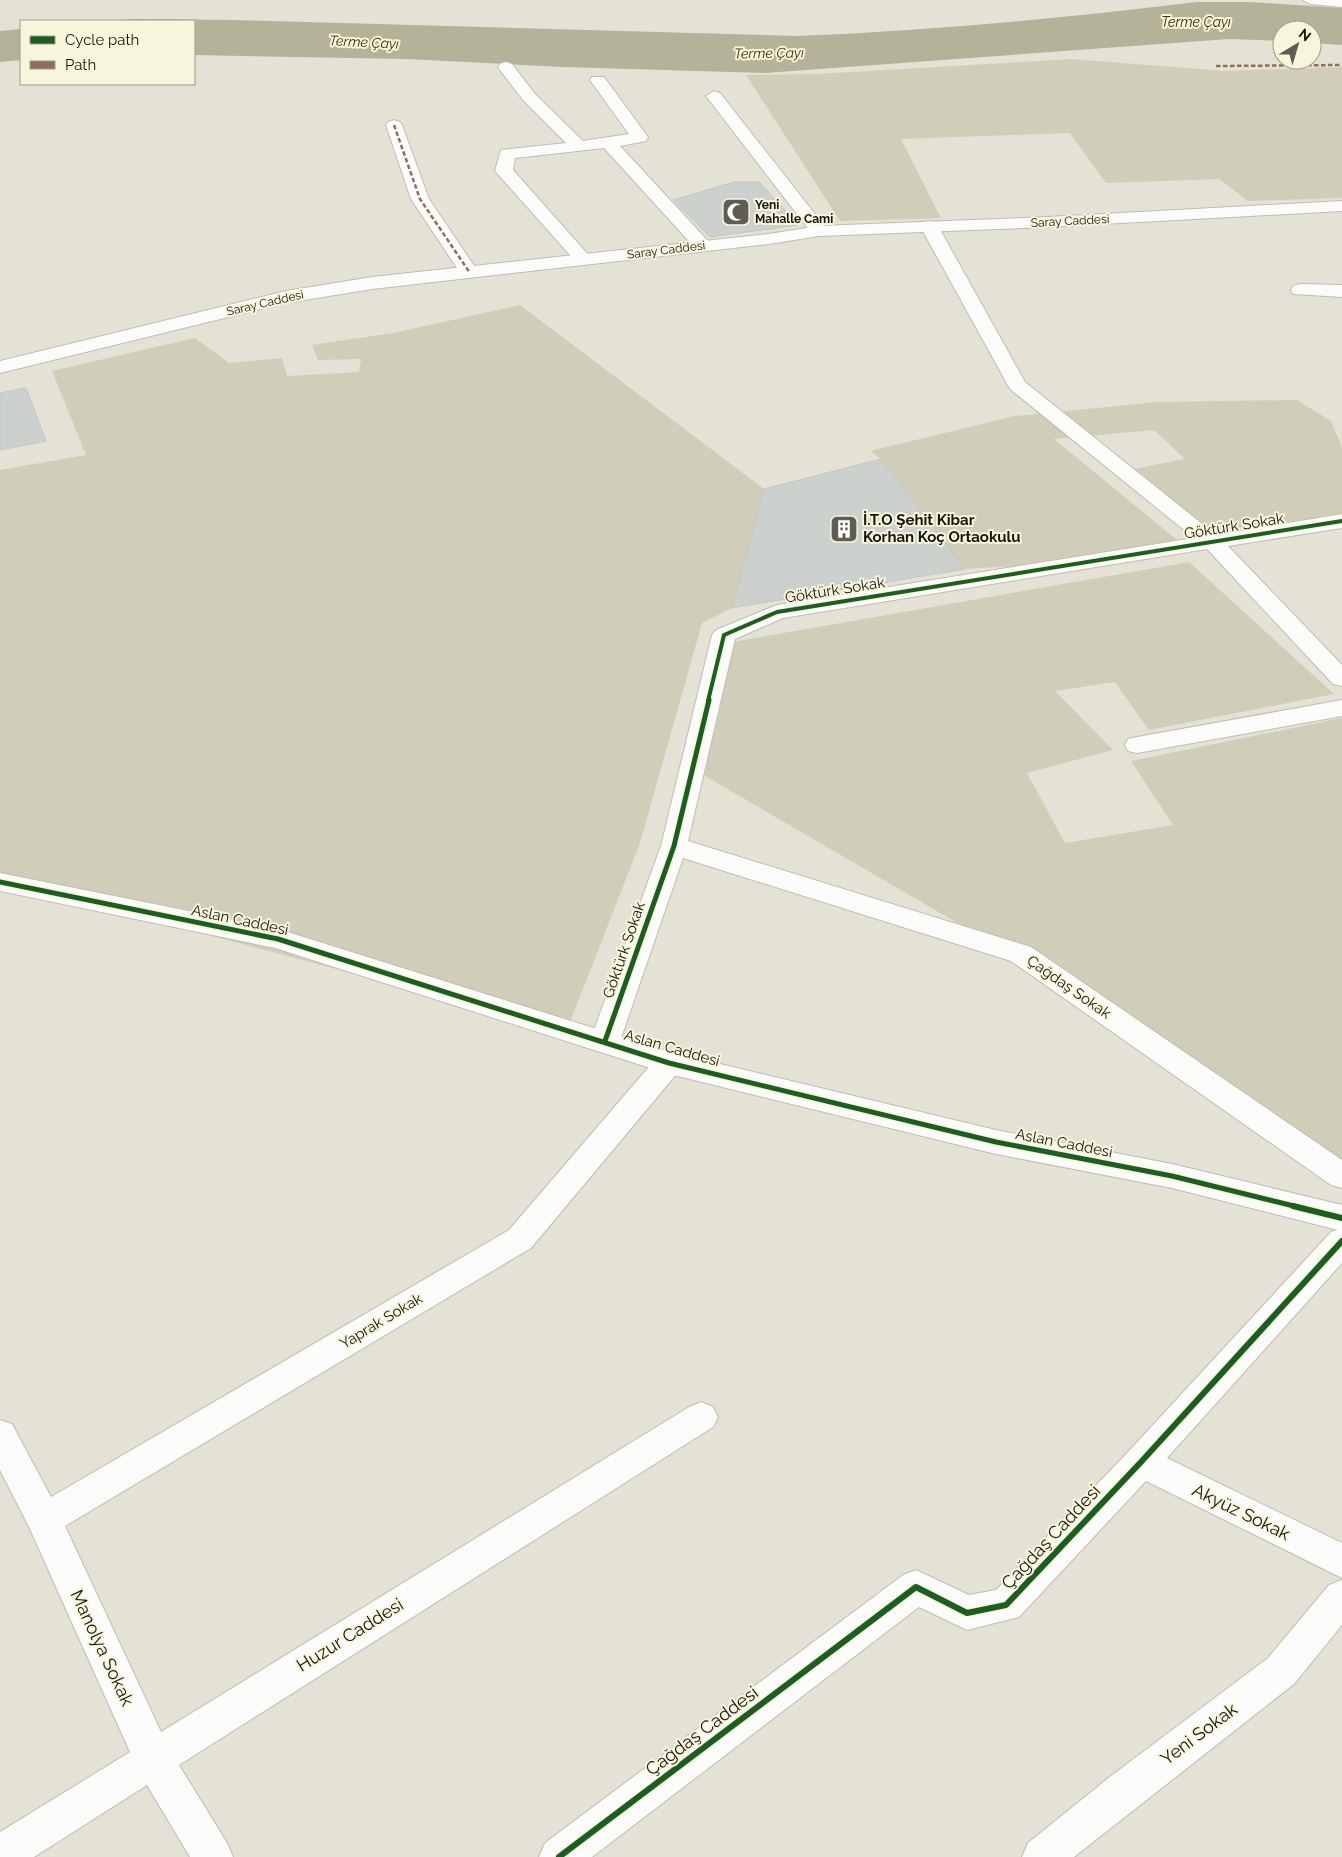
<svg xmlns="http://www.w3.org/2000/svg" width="1342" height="1857" font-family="Raleway,sans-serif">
<rect width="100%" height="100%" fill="#e4e2d4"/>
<g fill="#d0ceb8">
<polygon points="1072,59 1224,71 1342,67 1342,198 1248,201 1219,179 1106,183 1070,133 901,139 941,218 840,221 746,75 816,74"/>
<polygon points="520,305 764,489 732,608 702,623 640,843 567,1030 0,880 0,470 86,455 52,371 195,338 229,363 282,358 287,376 359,372 361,359 318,360 312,345 393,333"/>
<polygon points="1297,400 1331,421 1342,447 1342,514 1202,534 1124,471 1185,459 1154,430 1054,439 1177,540 1029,565 965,569 881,459 870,451 1015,416 1158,402"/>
<polygon points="1189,562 1334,694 1149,730 1115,682 1055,691 1113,750 1027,773 1065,843 1173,825 1131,761 1342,718 1342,1181 1016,957 705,776 727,643"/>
</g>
<g fill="#b4b299">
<path d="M1197,2H1249L1342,8V45L1312,43V30H1282V41L1229,39L765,73L564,67L406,59L194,55V21H109L136,19L234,20L797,36C932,31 1064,18 1197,2Z"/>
<polygon points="21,29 21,60 0,62 0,31"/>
</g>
<g fill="#cdd1ce" stroke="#c3c6c4">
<polygon points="734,182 759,182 799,225 710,237 673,200"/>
<polygon points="26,388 46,441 0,450 0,393"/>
<polygon points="881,459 965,569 732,608 764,489"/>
</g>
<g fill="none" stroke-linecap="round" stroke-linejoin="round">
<defs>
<g id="minor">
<polygon points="1303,0 1342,0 1342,7 1310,4"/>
<polygon points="506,62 512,64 535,94 583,141 629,134 590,80 592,77 604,77 648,137 646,141 620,146 708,241 711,245 708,249 696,249 604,148 515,158 513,170 592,259 589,263 577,263 495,171 501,150 566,143 523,100 500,70 498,67 500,64"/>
<polygon points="714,91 720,93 825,227 828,231 825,235 813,235 706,96"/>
<polygon points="394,120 400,122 402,125 429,199 479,273 477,277 463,277 411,199 386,125 388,122"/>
<polygon points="929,221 935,222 938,226 1025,382 1216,535 1342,514 1342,528 1228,546 1342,665 1342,686 1333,684 1207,549 783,618 735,639 688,841 1031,947 1342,1160 1342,1188 1331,1185 1011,961 683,858 620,1041 615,1049 605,1052 595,1049 590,1041 661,846 712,635 716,630 777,605 1194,538 1010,389 920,226 923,222"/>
<polygon points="1300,284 1342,285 1342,297 1293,294 1291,290 1293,286"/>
<polygon points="1342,700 1342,716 1137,753 1128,751 1125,745 1128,739 1137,737"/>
<polygon points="669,1052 679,1055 684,1063 679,1071 531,1248 65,1526 161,1732 689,1407 701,1402 713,1407 718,1417 713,1427 179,1765 227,1843 233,1857 190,1857 147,1785 34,1857 0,1857 0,1832 130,1752 30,1529 0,1470 0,1420 12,1424 51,1497 509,1230 659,1055"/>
<polygon points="1342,1228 1342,1263 1167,1458 1342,1543 1342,1578 1146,1481 1019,1617 967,1630 919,1607 592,1857 539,1857 545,1843 903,1575 916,1570 969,1595 996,1590 1129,1451 1331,1232"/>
<polygon points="1342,1580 1342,1625 1294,1684 1074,1857 1022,1857 1028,1843 1111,1776 1268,1658 1329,1585"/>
</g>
<polygon id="tertiary" points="0,873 278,929 670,1052 996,1130 1172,1164 1342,1205 1342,1231 1172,1188 996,1154 669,1074 275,948 0,891"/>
<polygon id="secondary" points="1342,201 1342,211 1048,227 819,236 769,244 372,289 286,303 0,373 0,361 286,291 372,277 769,234 819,226 1048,217"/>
</defs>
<use href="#minor" stroke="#bfbdb2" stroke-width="2"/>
<use href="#tertiary" stroke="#bfbdb2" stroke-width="2"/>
<use href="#secondary" stroke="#bfbdb2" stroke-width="2"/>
<use href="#minor" fill="#fbfbf9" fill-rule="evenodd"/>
<use href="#tertiary" fill="#fbfbf9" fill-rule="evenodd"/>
<use href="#secondary" fill="#fbfbf9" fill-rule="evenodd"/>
<g stroke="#8d6e63" stroke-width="2.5" stroke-dasharray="4.5 2.5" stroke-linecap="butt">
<polyline points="1216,66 1342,65"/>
<polyline points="394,125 420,199 470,273"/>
</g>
<defs>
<polyline id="cycleway-far2" points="708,701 724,635 777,612 1342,521"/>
<g id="cycleway-far1">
<polyline points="0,882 278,939 669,1063 996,1142 1172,1176 1298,1207"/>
<polyline points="605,1041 674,846 709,700"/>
</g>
<g id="cycleway">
<polyline points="1293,1206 1342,1218"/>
<polyline points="559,1857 916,1587 967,1613 1006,1605 1141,1462 1342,1241"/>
</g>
</defs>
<use href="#cycleway-far2" stroke="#f7f5dc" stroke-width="6"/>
<use href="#cycleway-far1" stroke="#f7f5dc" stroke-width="8"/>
<use href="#cycleway" stroke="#f7f5dc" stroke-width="9"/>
<use href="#cycleway-far2" stroke="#1b5e20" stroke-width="4"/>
<use href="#cycleway-far1" stroke="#1b5e20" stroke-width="5"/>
<use href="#cycleway" stroke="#1b5e20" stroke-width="6"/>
</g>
<defs>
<symbol id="mosque-square" viewBox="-11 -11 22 22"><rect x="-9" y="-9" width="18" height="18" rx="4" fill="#5f5d53" stroke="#f7f5dc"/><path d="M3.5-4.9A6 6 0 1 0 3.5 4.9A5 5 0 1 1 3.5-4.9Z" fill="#fff"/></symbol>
<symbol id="building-square" viewBox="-11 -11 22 22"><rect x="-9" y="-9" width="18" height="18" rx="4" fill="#5f5d53" stroke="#f7f5dc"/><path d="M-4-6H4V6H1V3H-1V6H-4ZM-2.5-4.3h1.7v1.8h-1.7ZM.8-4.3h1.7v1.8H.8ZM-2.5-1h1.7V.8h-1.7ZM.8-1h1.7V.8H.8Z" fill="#fff"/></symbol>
</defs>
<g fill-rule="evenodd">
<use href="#mosque-square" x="720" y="196" width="32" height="32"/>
<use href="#building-square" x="828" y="513" width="32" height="32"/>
</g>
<g text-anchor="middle" stroke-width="4" stroke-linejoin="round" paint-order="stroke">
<g font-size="12" font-weight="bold" fill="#17160d" stroke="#f7f5dc" text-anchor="start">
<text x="755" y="209">Yeni<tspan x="755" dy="14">Mahalle Cami</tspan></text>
</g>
<g font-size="12" fill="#17160d" stroke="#f7f5dc">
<text transform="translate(1070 221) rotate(-3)" y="4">Saray Caddesi</text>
<text transform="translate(666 250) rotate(-7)" y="4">Saray Caddesi</text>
<text transform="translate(265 303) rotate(-13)" y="4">Saray Caddesi</text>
</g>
<g font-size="14" font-style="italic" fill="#312d05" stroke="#f7f5dc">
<text x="1196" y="27">Terme Çayı</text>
<text transform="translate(364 42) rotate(3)" y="5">Terme Çayı</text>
<text transform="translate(769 53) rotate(-1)" y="5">Terme Çayı</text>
</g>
<g font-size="15" font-weight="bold" fill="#17160d" stroke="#f7f5dc" text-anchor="start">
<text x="863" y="525">İ.T.O Şehit Kibar<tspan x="863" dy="17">Korhan Koç Ortaokulu</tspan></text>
</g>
<g font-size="15" fill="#17160d" stroke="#f7f5dc">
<text transform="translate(1234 526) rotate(-9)" y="5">Göktürk Sokak</text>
<text transform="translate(835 590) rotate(-9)" y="5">Göktürk Sokak</text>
<text transform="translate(240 920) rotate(12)" y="5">Aslan Caddesi</text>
<text transform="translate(624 950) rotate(-71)" y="5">Göktürk Sokak</text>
<text transform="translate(1069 987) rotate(35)" y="5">Çağdaş Sokak</text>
<text transform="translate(672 1048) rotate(16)" y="5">Aslan Caddesi</text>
<text transform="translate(1064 1143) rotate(11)" y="5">Aslan Caddesi</text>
<text transform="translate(381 1321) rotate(-31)" y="5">Yaprak Sokak</text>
</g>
<g font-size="18" fill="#17160d" stroke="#f7f5dc">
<text transform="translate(1241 1512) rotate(26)" y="6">Akyüz Sokak</text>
<text transform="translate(1051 1537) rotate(-47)" y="6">Çağdaş Caddesi</text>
<text transform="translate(350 1635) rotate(-32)" y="6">Huzur Caddesi</text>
<text transform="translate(102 1648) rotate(65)" y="6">Manolya Sokak</text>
<text transform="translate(702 1731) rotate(-37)" y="6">Çağdaş Caddesi</text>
<text transform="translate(1199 1734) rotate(-37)" y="6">Yeni Sokak</text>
</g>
</g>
<rect x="20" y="20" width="175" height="65" fill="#f7f5dc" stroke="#9d9c89"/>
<rect x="30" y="36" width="25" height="8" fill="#1b5e20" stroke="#9d9c89"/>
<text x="65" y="45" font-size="15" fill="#17160d">Cycle path</text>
<rect x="30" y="61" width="25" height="8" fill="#8d6e63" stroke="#9d9c89"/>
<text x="65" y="70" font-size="15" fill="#17160d">Path</text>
<g transform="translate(1297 45) rotate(38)"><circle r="24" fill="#f7f5dc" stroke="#9d9c89"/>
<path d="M0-4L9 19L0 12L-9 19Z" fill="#5f5d53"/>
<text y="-8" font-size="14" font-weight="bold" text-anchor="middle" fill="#17160d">N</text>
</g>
</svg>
